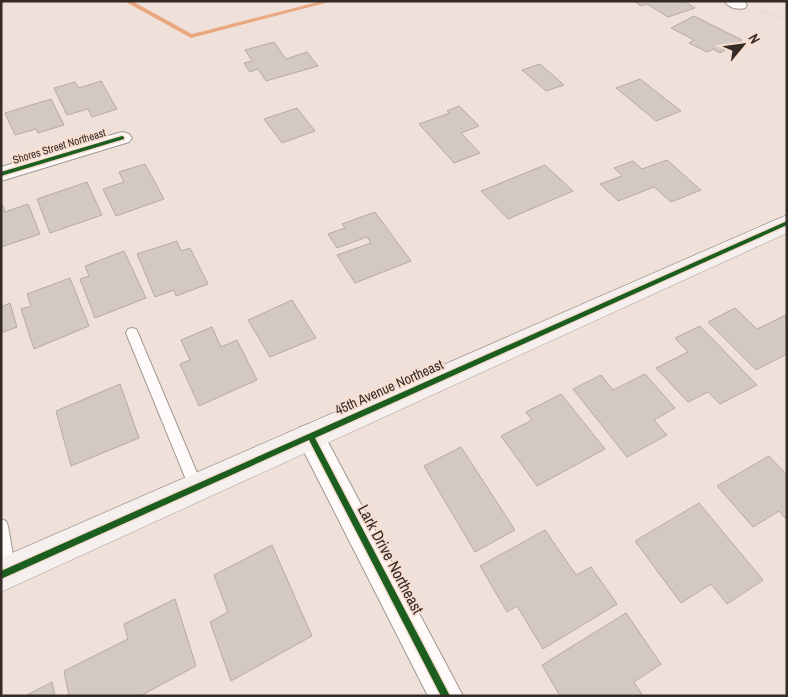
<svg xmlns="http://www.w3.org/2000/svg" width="788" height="697" font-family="'Archivo Narrow',sans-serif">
<rect width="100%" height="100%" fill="#efe1d9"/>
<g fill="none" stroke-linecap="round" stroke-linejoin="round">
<polygon fill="#eaa880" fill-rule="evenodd" points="124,1 132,1 192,34 322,1 333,1 191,38"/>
</g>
<g fill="#d4c9c2" stroke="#b5aba4">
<polygon points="634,1 684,1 695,8 668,17 647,4 641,6"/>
<polygon points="694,16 742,40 720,53 713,49 707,52 689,43 694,40 671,28"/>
<polygon points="274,42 286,59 307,52 318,66 266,81 258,69 250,72 244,63 252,61 245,50"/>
<polygon points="540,64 564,85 546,91 522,70"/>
<polygon points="640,79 681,111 656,121 616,88"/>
<polygon points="101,81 117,109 92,117 88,109 67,115 54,88 75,82 79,88"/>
<polygon points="51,99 64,125 38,133 36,129 15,135 5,113"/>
<polygon points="459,106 479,126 461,133 480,153 454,163 419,124 450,113 447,111"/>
<polygon points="297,108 315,131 282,143 264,119"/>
<polygon points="667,160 701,190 671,202 654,187 618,201 600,184 622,176 614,168 633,161 642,169"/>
<polygon points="145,164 164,199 116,216 103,189 124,182 119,172"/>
<polygon points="545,165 573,191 508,219 481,191"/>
<polygon points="87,182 102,215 50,233 37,199"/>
<polygon points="28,204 40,234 1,247 1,207 3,206 5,212"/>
<polygon points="375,212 411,261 355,283 337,255 371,243 367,237 337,248 328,234 345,228 342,224"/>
<polygon points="177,241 181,251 190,248 208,284 176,296 174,290 155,297 137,254"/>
<polygon points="124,251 146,298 95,318 80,279 89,276 85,266"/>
<polygon points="70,278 89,326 34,349 21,309 31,306 27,294"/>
<polygon points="292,300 316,338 270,357 248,320"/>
<polygon points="10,303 17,327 1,333 1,307"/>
<polygon points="735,308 757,329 786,315 787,354 756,370 708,322"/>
<polygon points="700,326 757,385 720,404 708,392 688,402 656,368 688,352 675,338"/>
<polygon points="212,327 221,347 237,340 257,380 199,406 180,364 190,360 181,340"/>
<polygon points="645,374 675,408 654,420 667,435 627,457 573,389 601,375 613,390"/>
<polygon points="120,384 139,438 71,466 56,411"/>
<polygon points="561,394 605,449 537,486 501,436 532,420 526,412"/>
<polygon points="461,447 515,530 475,552 424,466"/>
<polygon points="769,456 787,475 787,520 779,511 753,527 717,486"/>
<polygon points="699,503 763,580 727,604 711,584 681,603 635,541"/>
<polygon points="545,530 576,575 591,567 617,604 543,649 517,606 507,612 480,566"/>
<polygon points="272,545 312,636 231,681 210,622 228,612 214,575"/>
<polygon points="175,599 196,666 140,696 69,696 64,671 128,639 124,624"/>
<polygon points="626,613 661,664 634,682 643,696 560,696 542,665"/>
<polygon points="52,682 55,696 25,696"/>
</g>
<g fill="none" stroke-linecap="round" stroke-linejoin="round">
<defs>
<g id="lane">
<polygon points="132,328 136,329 138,333 203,487 201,492 196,494 191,492 189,487 126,333 128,329"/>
<polygon points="1,519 6,521 8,526 16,572 13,577 8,580 3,577 1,574"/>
</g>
<g id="street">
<path d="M724,1H744L747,5L745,8C737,10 729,8 724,1Z"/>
<polygon points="122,132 129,134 132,138 129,142 1,181 1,167"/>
<polygon points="310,424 320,427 463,696 428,696 296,436 300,427"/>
</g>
<polygon id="secondary" points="787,215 787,233 1,592 1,558"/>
</defs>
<use href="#lane" stroke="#a29792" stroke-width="2"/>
<use href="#street" stroke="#a29792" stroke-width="2"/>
<use href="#secondary" stroke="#a29792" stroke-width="1"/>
<polyline stroke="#cac6c3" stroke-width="2.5" stroke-dasharray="0.5 2.5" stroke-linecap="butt" points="761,11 787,19"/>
<use href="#lane" fill="#fdfaf9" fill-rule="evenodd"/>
<use href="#street" fill="#fdfaf9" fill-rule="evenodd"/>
<use href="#secondary" fill="#f5f0ee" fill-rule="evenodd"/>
<defs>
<g id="cycleway">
<polygon points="122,136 124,137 124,139 1,176 1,172"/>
<polygon points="787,221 787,225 315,438 450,696 441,696 309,440 1,579 1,571"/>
</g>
</defs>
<use href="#cycleway" stroke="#f8ded0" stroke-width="3"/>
<use href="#cycleway" fill="#1b5e20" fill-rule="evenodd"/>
</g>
<g text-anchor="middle" stroke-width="4" stroke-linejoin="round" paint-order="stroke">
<g font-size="11" fill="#352b26" stroke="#f8ded0">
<text transform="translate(59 146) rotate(-17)" y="4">Shores Street Northeast</text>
</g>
<g font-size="14" fill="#352b26" stroke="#f8ded0">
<text transform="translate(389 387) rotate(-24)" y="5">45th Avenue Northeast</text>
</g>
<g font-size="16" fill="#352b26" stroke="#f8ded0">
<text transform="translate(391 559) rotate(62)" y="6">Lark Drive Northeast</text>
</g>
</g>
<rect width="788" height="697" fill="none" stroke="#352b26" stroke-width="5"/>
<g transform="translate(743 45) rotate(61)" stroke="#f8ded0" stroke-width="4" paint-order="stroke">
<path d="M0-4L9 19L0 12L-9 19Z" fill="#352b26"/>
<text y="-8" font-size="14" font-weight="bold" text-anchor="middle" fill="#352b26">N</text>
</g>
</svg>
